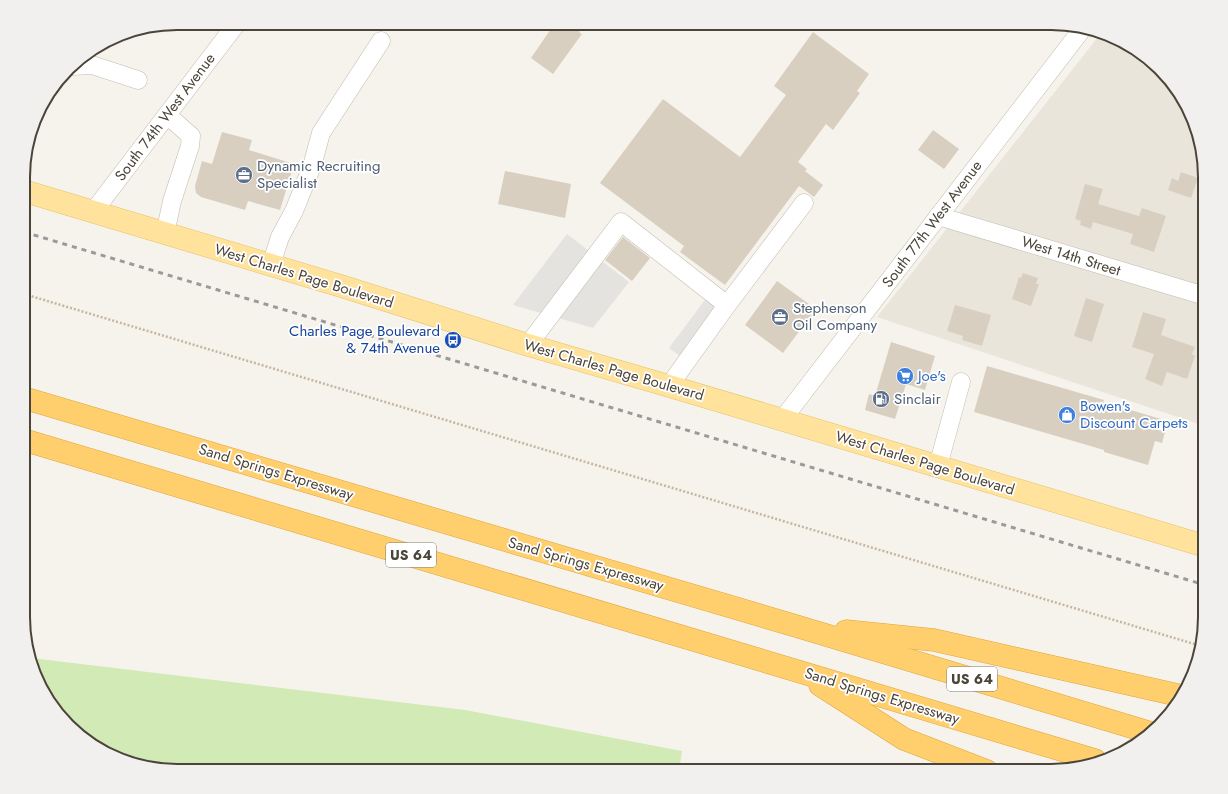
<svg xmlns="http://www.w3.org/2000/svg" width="1228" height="794" font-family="Jost,sans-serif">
<rect width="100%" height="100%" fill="#f6f3ec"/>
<polygon fill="#eae5da" points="1102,32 1137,49 1185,100 1205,167 1205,426 877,317"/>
<polygon fill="#d2eab5" points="31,658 465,710 682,751 679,771 177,771 128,763 91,745 44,694"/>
<g fill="#e5e3e0">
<polygon points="567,234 629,282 593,328 513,305"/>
<polygon points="708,296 719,304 680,356 669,348"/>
</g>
<g fill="#d8cfc1">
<polygon points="555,23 585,23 579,32 582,34 553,74 531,58"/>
<polygon points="813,32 869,74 857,91 860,93 833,130 826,124 798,162 807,169 805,171 823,185 814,197 799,186 725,285 680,252 684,246 600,183 663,99 740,157 786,95 774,86"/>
<polygon points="933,130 959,149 944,169 918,150"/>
<polygon points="222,132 252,140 249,150 294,164 280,210 248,201 245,210 201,197 196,193 195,186 202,161 212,164"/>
<polygon points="505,171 571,184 565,218 498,204"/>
<polygon points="1181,172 1198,178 1191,198 1168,190 1172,178 1178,181"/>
<polygon points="1085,184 1103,189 1098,204 1139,216 1142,208 1166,216 1154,252 1130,244 1133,234 1093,222 1091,229 1080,225 1081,221 1075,219"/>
<polygon points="623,237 650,258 632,281 605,260"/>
<polygon points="1023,273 1038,278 1036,284 1039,284 1031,306 1012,299 1019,277 1021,278"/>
<polygon points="777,281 816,309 783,353 745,325"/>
<polygon points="1086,298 1104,304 1092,342 1074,336"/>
<polygon points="955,305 991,315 982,346 962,340 963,336 947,331"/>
<polygon points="1143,312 1166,319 1161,335 1195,347 1192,354 1195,356 1187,379 1167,372 1162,386 1145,379 1154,354 1132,347"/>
<polygon points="891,342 935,356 925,390 906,384 895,419 865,410 869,394 875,396"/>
<polygon points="987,366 1104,400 1103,402 1161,419 1158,430 1165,432 1162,443 1155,441 1148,465 1104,452 1104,450 974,412"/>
</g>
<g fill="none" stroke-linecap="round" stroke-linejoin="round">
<defs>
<g id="minor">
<polyline points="72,66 92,65 138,80"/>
<polyline points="93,212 237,23"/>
<polyline points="938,216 1205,296"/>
<polyline points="165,234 172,201 190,146 191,136 167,115"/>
<polyline points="271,265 280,237 294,211 312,166 321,133 381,41"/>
<polyline points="727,305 804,203"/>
<polyline points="528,345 621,222 727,305 669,386"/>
<polyline points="782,420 1083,28"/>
<polyline points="938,466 961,382"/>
</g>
<polyline id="major" points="24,191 341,286 528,345 669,386 1205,546"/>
<g id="highway">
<polyline points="24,398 796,626 1148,732"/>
<polyline points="24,440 1095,760"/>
<polyline points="846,631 934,640 1182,696"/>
<polyline points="820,685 904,739 987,771"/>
</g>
</defs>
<use href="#minor" stroke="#c2bbae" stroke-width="19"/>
<use href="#major" stroke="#e6c16a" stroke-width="23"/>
<use href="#highway" stroke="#e0a43c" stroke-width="23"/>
<polyline stroke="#c4b79f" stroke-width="2.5" stroke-dasharray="2 2" stroke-linecap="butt" points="24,294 1201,646"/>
<use href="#minor" stroke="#fff" stroke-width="18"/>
<use href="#major" stroke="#ffe39c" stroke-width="22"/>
<use href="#highway" stroke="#ffcf6e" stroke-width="22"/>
<polyline stroke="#9a9a9a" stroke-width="3" stroke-dasharray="5 5" stroke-linecap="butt" points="24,232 1205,585"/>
</g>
<defs>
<symbol id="office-disc" viewBox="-11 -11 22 22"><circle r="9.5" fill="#5c6f8a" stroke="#fff"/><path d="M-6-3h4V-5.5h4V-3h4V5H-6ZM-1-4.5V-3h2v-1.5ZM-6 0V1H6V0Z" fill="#fff"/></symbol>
<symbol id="bus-disc" viewBox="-11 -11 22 22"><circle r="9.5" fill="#1a4fb4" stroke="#fff"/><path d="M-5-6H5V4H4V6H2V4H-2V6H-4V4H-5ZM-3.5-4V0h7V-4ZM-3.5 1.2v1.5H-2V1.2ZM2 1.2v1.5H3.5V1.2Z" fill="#fff"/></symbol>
<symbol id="supermarket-disc" viewBox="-11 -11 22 22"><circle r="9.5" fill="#3f7fe0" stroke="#fff"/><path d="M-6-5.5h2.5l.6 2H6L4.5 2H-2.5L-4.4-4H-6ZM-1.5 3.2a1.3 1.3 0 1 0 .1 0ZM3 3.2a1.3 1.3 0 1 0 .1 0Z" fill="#fff"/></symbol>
<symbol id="fuel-disc" viewBox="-11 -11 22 22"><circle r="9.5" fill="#5c6f8a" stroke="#fff"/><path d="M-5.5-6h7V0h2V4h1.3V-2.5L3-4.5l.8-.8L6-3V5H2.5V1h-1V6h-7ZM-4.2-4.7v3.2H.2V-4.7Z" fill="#fff"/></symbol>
<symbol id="shop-disc" viewBox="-11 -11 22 22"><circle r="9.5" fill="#3f7fe0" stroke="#fff"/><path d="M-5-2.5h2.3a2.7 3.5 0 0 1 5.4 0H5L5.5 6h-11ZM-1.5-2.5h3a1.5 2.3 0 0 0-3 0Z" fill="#fff"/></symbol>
</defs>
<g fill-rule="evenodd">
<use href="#office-disc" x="234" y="165" width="20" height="20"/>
<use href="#office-disc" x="770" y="307" width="20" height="20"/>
<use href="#bus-disc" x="443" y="330" width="20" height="20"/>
<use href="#supermarket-disc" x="895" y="366" width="20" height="20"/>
<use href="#fuel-disc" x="871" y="389" width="20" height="20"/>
<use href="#shop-disc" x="1057" y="405" width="20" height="20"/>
</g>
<g text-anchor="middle" stroke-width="3.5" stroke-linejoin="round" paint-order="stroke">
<g fill="#fff" stroke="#817c74" stroke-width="1">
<rect x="386" y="543" width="50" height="24" rx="3"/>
<rect x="947" y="667" width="50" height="24" rx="3"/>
</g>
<g font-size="14" font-weight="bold" fill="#4b4439">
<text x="411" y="560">US 64</text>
<text x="972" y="684">US 64</text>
</g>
<g font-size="15" fill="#4b4439" stroke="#fff">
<text transform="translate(165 117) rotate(-53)" y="5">South 74th West Avenue</text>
<text transform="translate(932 224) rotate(-53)" y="5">South 77th West Avenue</text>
<text transform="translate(1071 256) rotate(17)" y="5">West 14th Street</text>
<text transform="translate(304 276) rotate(17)" y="5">West Charles Page Boulevard</text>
<text transform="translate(614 370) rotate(16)" y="5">West Charles Page Boulevard</text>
<text transform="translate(925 463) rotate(17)" y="5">West Charles Page Boulevard</text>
<text transform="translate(276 472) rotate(17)" y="5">Sand Springs Expressway</text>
<text transform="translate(586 564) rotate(16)" y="5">Sand Springs Expressway</text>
<text transform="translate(882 696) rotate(17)" y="5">Sand Springs Expressway</text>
</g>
<g font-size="15" fill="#4e5e75" stroke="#fff" text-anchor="start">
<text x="257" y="171">Dynamic Recruiting<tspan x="257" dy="17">Specialist</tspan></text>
<text x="793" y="313">Stephenson<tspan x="793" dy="17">Oil Company</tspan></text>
<text x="894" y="404">Sinclair</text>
</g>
<g font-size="15" fill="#164399" stroke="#fff" text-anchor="end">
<text x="440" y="336">Charles Page Boulevard<tspan x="440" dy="17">&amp; 74th Avenue</tspan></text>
</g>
<g font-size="15" fill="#366cbe" stroke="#fff" text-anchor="start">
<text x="918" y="381">Joe's</text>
<text x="1080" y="411">Bowen's<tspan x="1080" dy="17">Discount Carpets</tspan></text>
</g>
</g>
<path d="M0 0H1228V794H0ZM177 30H1051A147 147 0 0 1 1198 177V617A147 147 0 0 1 1051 764H177A147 147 0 0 1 30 617V177A147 147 0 0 1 177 30Z" fill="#f1f0ef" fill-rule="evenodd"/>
<path fill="none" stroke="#4b4439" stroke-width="2" d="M177 30H1051A147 147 0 0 1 1198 177V617A147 147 0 0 1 1051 764H177A147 147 0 0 1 30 617V177A147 147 0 0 1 177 30Z"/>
</svg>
